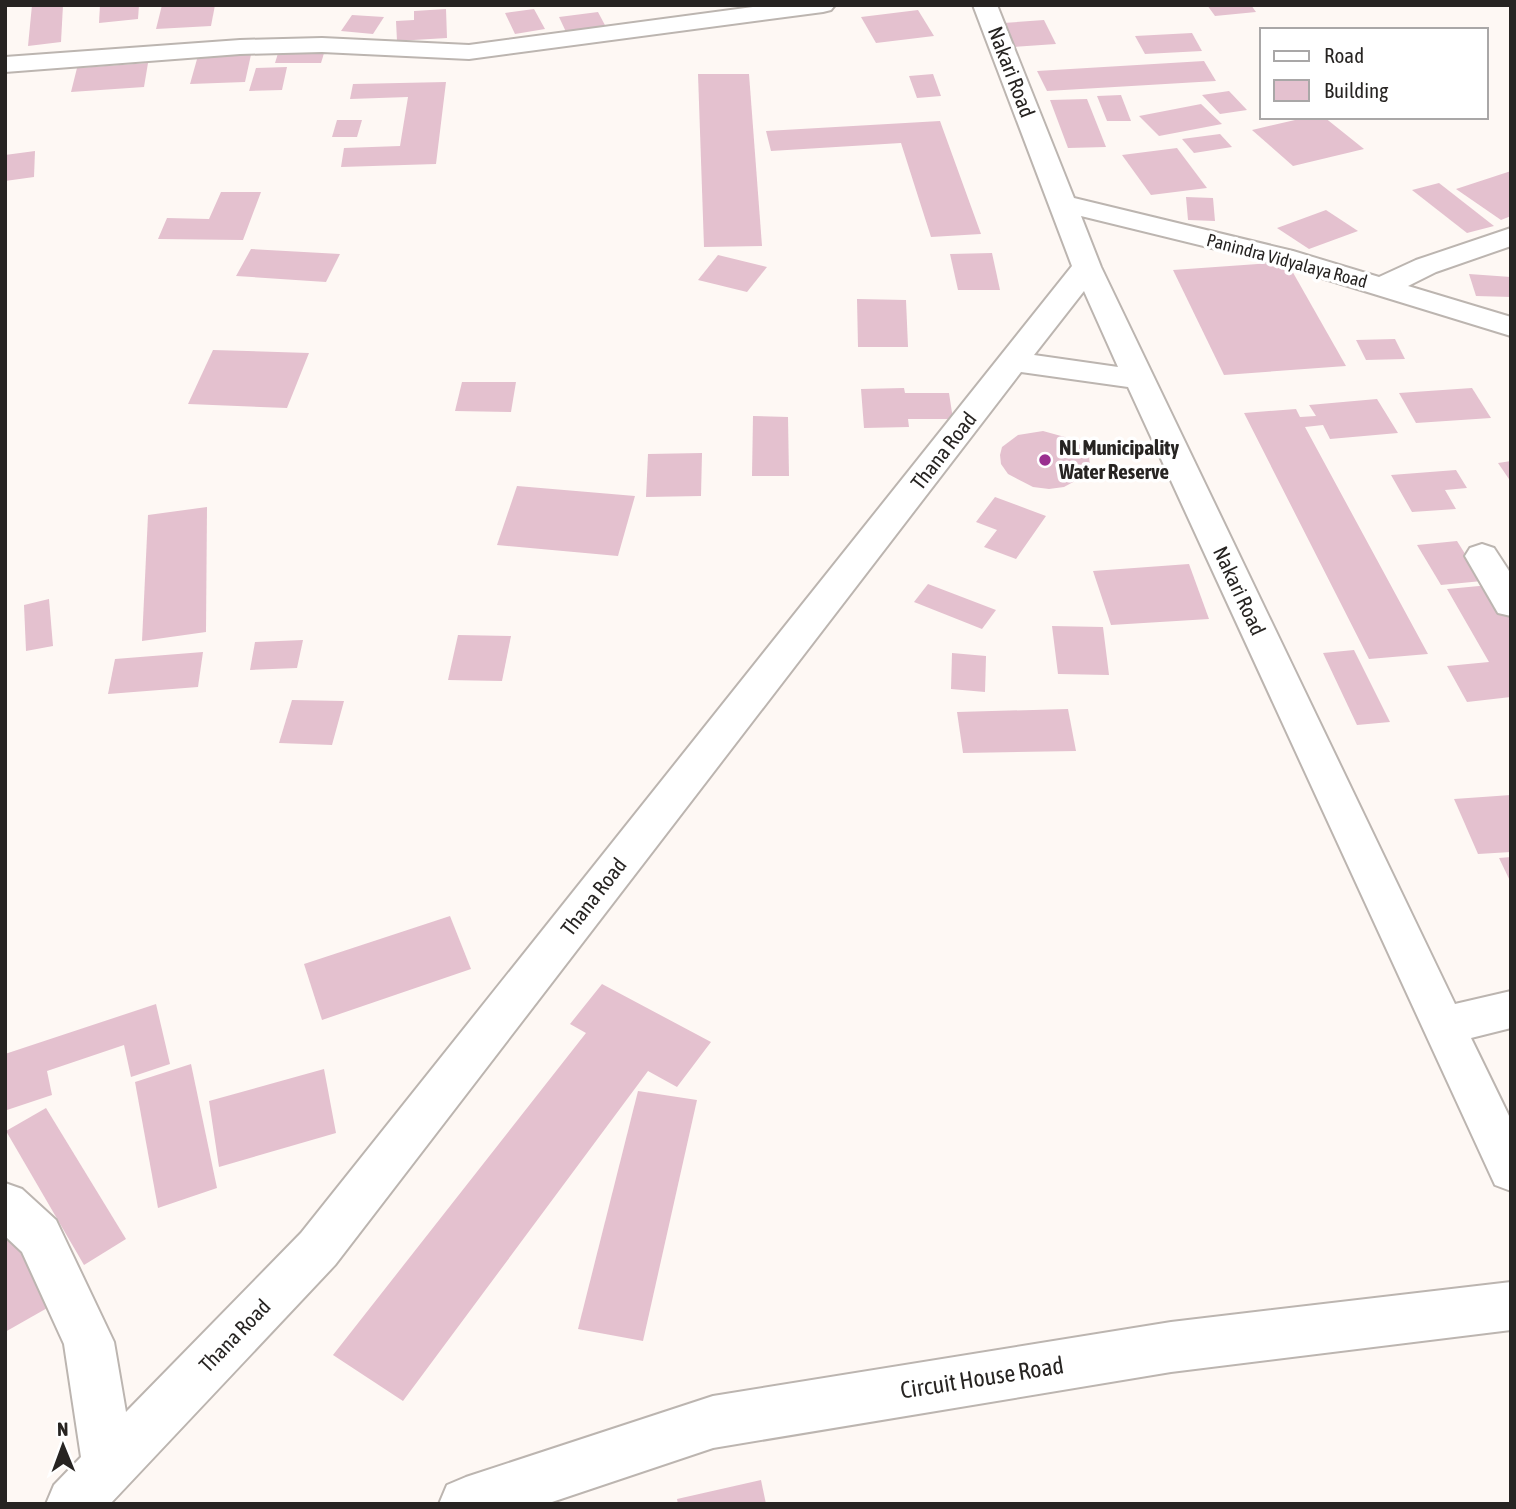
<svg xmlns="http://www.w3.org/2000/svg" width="1516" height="1509" font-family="'Asap Condensed',sans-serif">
<rect width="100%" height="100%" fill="#fef8f4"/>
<g fill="#e4c1cf">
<polygon points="32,5 63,5 61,42 28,46"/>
<polygon points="100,5 139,5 138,19 99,23"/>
<polygon points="162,5 215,5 211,26 156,29"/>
<polygon points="1207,5 1251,5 1256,12 1215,16"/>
<polygon points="446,9 447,38 397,41 396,21 414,20 414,11"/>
<polygon points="534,9 545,29 515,34 505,13"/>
<polygon points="918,10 934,36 876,43 861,17"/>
<polygon points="598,12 607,29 567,34 559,17"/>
<polygon points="352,15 384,17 373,34 341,31"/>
<polygon points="1044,20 1056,44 1014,47 1003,23"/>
<polygon points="1192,33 1202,51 1145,54 1135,36"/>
<polygon points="252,50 245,82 190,84 199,52"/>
<polygon points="279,50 325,50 321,63 275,63"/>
<polygon points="1204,61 1216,81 1047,91 1037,71"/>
<polygon points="148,63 144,87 71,92 77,68"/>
<polygon points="287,67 282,90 249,91 256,68"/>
<polygon points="698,74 749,74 762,246 704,247"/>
<polygon points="933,74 941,96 917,98 909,76"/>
<polygon points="446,82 436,164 341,167 344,148 400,146 408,97 350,99 353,84"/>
<polygon points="1229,91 1247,110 1220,114 1202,95"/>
<polygon points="1121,95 1131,121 1107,121 1097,96"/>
<polygon points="1087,99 1106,147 1068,148 1050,100"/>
<polygon points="1201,104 1222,124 1159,136 1139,116"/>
<polygon points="1308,117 1324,117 1364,149 1293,166 1252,130"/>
<polygon points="337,120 362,120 357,137 332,137"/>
<polygon points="940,121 981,234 931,237 901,143 771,151 766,131"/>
<polygon points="1220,134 1232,147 1194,153 1182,139"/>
<polygon points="1177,148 1207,188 1151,195 1122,155"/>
<polygon points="35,151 34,177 5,181 5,155"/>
<polygon points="1511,171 1511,216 1501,220 1456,189"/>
<polygon points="1439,183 1494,226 1467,233 1412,190"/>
<polygon points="221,192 261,192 243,240 158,239 167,218 209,219"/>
<polygon points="1186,197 1213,198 1215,221 1188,220"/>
<polygon points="1326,210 1358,231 1309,249 1277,228"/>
<polygon points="251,249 340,254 326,282 236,276"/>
<polygon points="992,253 1000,290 958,290 950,254"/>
<polygon points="718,255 767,267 747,292 698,280"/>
<polygon points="1287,262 1346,366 1224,375 1173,270"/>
<polygon points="1469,274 1511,277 1511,297 1476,296"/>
<polygon points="857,299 906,300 908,347 858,347"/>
<polygon points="1395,339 1405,359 1366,360 1356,340"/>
<polygon points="213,350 309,353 287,408 188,404"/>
<polygon points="462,382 516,382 511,412 455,411"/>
<polygon points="904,388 905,393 949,393 953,419 908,419 909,427 864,428 861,389"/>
<polygon points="1472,388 1491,418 1416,423 1399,393"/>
<polygon points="1377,399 1398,433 1330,439 1323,425 1305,427 1428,654 1369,659 1244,413 1296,409 1300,417 1316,416 1309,405"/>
<polygon points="753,416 788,417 789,476 752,476"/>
<polygon points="1043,431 1072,439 1083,447 1089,456 1090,466 1086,475 1064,487 1049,489 1033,487 1008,474 1001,464 1000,455 1002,447 1018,435"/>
<polygon points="702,453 701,496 646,497 648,454"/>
<polygon points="1511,461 1511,482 1498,463"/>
<polygon points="1456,470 1467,488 1445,490 1456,509 1412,512 1391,475"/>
<polygon points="517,486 635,496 618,556 497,545"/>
<polygon points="995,497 1046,516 1016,559 984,547 997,530 976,522"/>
<polygon points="207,507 206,632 142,641 148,515"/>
<polygon points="1457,541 1482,581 1441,585 1417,545"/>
<polygon points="1189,564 1209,619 1111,625 1093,571"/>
<polygon points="928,584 996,610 982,629 914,602"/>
<polygon points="1490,585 1511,619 1511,697 1467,702 1447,666 1489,662 1447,589"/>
<polygon points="49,599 53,646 26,651 24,605"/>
<polygon points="1052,626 1103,627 1109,675 1058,674"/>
<polygon points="458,635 511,636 502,681 448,680"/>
<polygon points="303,640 297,668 250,670 255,642"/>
<polygon points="1354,650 1390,722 1357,725 1323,653"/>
<polygon points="203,652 198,687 108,694 115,659"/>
<polygon points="952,653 986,656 985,692 951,689"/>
<polygon points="292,700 344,701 332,745 279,743"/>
<polygon points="1068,709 1076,751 963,753 957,712"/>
<polygon points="1511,795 1511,852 1478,854 1454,799"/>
<polygon points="1511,857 1511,883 1499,858"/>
<polygon points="450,916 471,969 322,1020 304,964"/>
<polygon points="602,984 711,1042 677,1087 648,1071 403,1401 333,1355 586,1033 570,1024"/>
<polygon points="156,1004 170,1064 131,1077 124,1045 47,1071 52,1095 7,1110 5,1054"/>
<polygon points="191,1064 217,1188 158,1208 135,1082"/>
<polygon points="324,1069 336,1133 219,1167 209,1101"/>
<polygon points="638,1091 697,1100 643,1341 578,1329"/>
<polygon points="46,1108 126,1239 84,1265 6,1131"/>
<polygon points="17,1232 49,1307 5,1332 5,1238"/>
<polygon points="761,1480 766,1504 678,1504 677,1499"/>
</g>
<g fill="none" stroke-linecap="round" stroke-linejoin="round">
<defs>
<g id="minor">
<polygon points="767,5 835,5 831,10 823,12 469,59 322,52 240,54 5,72 5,57 240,40 322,38 469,45"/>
<path d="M973,5H997L1074,198L1293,251L1379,277L1416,260L1511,228V246L1436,272L1408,286L1511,317V336L1273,263L1081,216L1101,267L1455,1004L1511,991V1028L1471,1038L1511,1120V1191L1495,1185L1128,387L1021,372L335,1265L110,1504H46L54,1485L81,1457L64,1344L22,1252L5,1236V1183L22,1189L56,1220L114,1342L126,1412L301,1233L1072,266ZM1084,291L1118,367L1034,355Z"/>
<polygon points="1482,544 1494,548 1511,574 1511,616 1498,613 1465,556 1470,548"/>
<polygon points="1511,1282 1511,1330 1171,1372 713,1448 546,1504 439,1504 447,1485 466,1477 713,1396 1171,1322"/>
</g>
</defs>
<use href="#minor" stroke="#bcb5b0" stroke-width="4"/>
<use href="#minor" fill="#fff" fill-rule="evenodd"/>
</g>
<circle fill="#9a2f90" stroke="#fff" stroke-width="2.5" cx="1045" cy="460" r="7"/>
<g text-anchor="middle" stroke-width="7" stroke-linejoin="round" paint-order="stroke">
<g font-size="18" fill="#272422" stroke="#fff">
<text transform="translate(1287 261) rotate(15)" y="6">Panindra Vidyalaya Road</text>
</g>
<g font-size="21" fill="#272422" stroke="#fff">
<text transform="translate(1011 72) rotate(69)" y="7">Nakari Road</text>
<text transform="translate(944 451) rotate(-52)" y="7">Thana Road</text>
<text transform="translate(1239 591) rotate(65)" y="7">Nakari Road</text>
<text transform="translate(594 897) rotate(-52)" y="7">Thana Road</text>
<text transform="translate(235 1336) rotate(-46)" y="7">Thana Road</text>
</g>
<g font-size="21" font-weight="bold" fill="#272422" stroke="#fff" text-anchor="start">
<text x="1059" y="455">NL Municipality<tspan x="1059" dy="24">Water Reserve</tspan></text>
</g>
<g font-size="24" fill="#272422" stroke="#fff">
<text transform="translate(982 1378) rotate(-9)" y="8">Circuit House Road</text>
</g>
</g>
<rect width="1516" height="1509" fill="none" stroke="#272422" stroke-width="14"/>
<rect x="1260" y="28" width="228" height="91" fill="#ffffff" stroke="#a9a7a7" stroke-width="2"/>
<rect x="1274" y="51" width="35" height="10" fill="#ffffff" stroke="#a9a7a7" stroke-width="2"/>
<text x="1324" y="63" font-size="21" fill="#272422">Road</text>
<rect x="1274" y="80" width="35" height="21" fill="#e4c1cf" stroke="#a9a7a7" stroke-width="2"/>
<text x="1324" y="98" font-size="21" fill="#272422">Building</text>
<g transform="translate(63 1446) rotate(359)" stroke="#ffffff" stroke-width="5" paint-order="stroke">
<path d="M0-5L12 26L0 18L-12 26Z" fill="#272422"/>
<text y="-10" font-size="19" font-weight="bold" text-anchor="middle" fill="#272422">N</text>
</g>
</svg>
